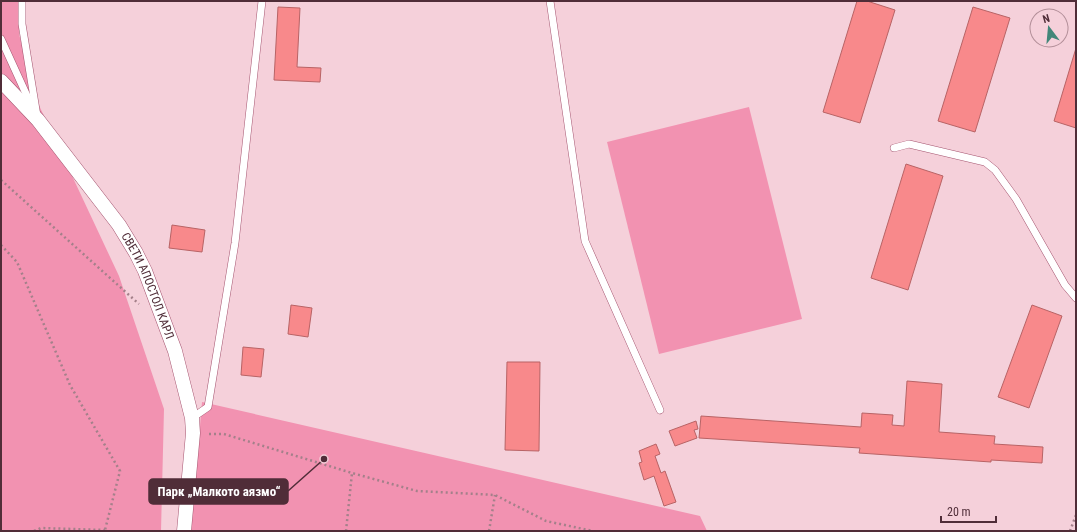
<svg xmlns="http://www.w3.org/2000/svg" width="1077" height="532" font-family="'Roboto Condensed',sans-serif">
<rect width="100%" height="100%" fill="#f5d0da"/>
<g fill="#f292b1">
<polygon points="1,1 19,1 19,34 36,99 119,276 164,409 161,531 1,531"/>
<polygon points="749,107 802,319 659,354 607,142"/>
<polygon points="202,402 700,516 707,531 191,531"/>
</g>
<g fill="#f8898b" stroke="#b86365">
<polygon points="857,1 867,1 895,10 860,123 823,112"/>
<polygon points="278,7 300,8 297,67 321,68 320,82 274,80"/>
<polygon points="973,7 1010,18 975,132 938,121"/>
<polygon points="1076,48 1076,128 1054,121"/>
<polygon points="906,164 943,176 908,290 871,278"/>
<polygon points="172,225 205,230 202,252 169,248"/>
<polygon points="291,305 312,308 308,337 288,334"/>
<polygon points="1032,305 1062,316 1029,408 998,397"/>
<polygon points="243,347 264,349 261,377 241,375"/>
<polygon points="507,362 540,362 539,451 505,450"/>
<polygon points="907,381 942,384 939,432 995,436 994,444 1043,447 1042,463 991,460 991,462 859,453 860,448 699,438 701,416 861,427 862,413 893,415 892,425 904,426"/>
<polygon points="696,421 698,429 694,430 697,438 675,446 669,431"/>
<polygon points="656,444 660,454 655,456 661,473 665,471 676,502 664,506 654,476 644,480 639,463 642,462 639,451"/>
</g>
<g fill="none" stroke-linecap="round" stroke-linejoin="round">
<defs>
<g id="lane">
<polyline points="22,1 22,24 37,116"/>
<polyline points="550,1 585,241 660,410"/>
<polyline points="1,39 33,109"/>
<polyline points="894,148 909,144 985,162 995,170 1016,199 1065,285 1076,298"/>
<polyline points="192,418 208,407 235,243 262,1"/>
</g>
<g id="street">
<path id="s1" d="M1,81L38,120L119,225L136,253L145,271L175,351L192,418L193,433L184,531"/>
</g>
</defs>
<use href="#lane" stroke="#a55570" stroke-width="8"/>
<use href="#street" stroke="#a55570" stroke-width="15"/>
<g stroke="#a4808a" stroke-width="2.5" stroke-dasharray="2 3" stroke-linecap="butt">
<polyline points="1,180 139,304"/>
<polyline points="1,245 17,262 70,385 120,471 105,530"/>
<polyline points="209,434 224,434 352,473 417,491 495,495 546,521 593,531"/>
<polyline points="34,531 41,528 105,530"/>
<polyline points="346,531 352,473"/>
<polyline points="489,531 495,495"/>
<polyline points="1070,531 1076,515"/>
</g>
<use href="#lane" stroke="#fff" stroke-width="7"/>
<use href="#street" stroke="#fff" stroke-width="14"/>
</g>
<g text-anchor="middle" stroke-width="3" stroke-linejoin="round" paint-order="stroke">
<g font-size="12" fill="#502d38" stroke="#f5d0da">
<text dy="4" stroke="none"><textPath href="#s1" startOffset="254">СВЕТИ АПОСТОЛ КАРЛ</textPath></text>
</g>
</g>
<path fill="none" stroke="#502d38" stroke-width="1.5" d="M324 459L288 491"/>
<circle fill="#502d38" stroke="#f5d0da" stroke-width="1.5" cx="324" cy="459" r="4"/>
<rect fill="#502d38" stroke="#502d38" stroke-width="1.5" x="149" y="479" width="139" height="25" rx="4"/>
<g font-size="13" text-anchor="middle" font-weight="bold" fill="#fff">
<text x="219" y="496">Парк „Малкото аязмо“</text>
</g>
<rect width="1077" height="532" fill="none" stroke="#502d38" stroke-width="4"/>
<g transform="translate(1049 28) rotate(344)"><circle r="19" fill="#f5d0da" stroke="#b38f99"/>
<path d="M0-3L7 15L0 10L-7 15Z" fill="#428679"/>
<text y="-6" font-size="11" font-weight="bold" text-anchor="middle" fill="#502d38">N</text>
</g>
<path d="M941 516v6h55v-6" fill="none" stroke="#502d38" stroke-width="2"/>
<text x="947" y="516" font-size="12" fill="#502d38" stroke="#f5d0da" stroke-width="3" paint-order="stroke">20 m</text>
</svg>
